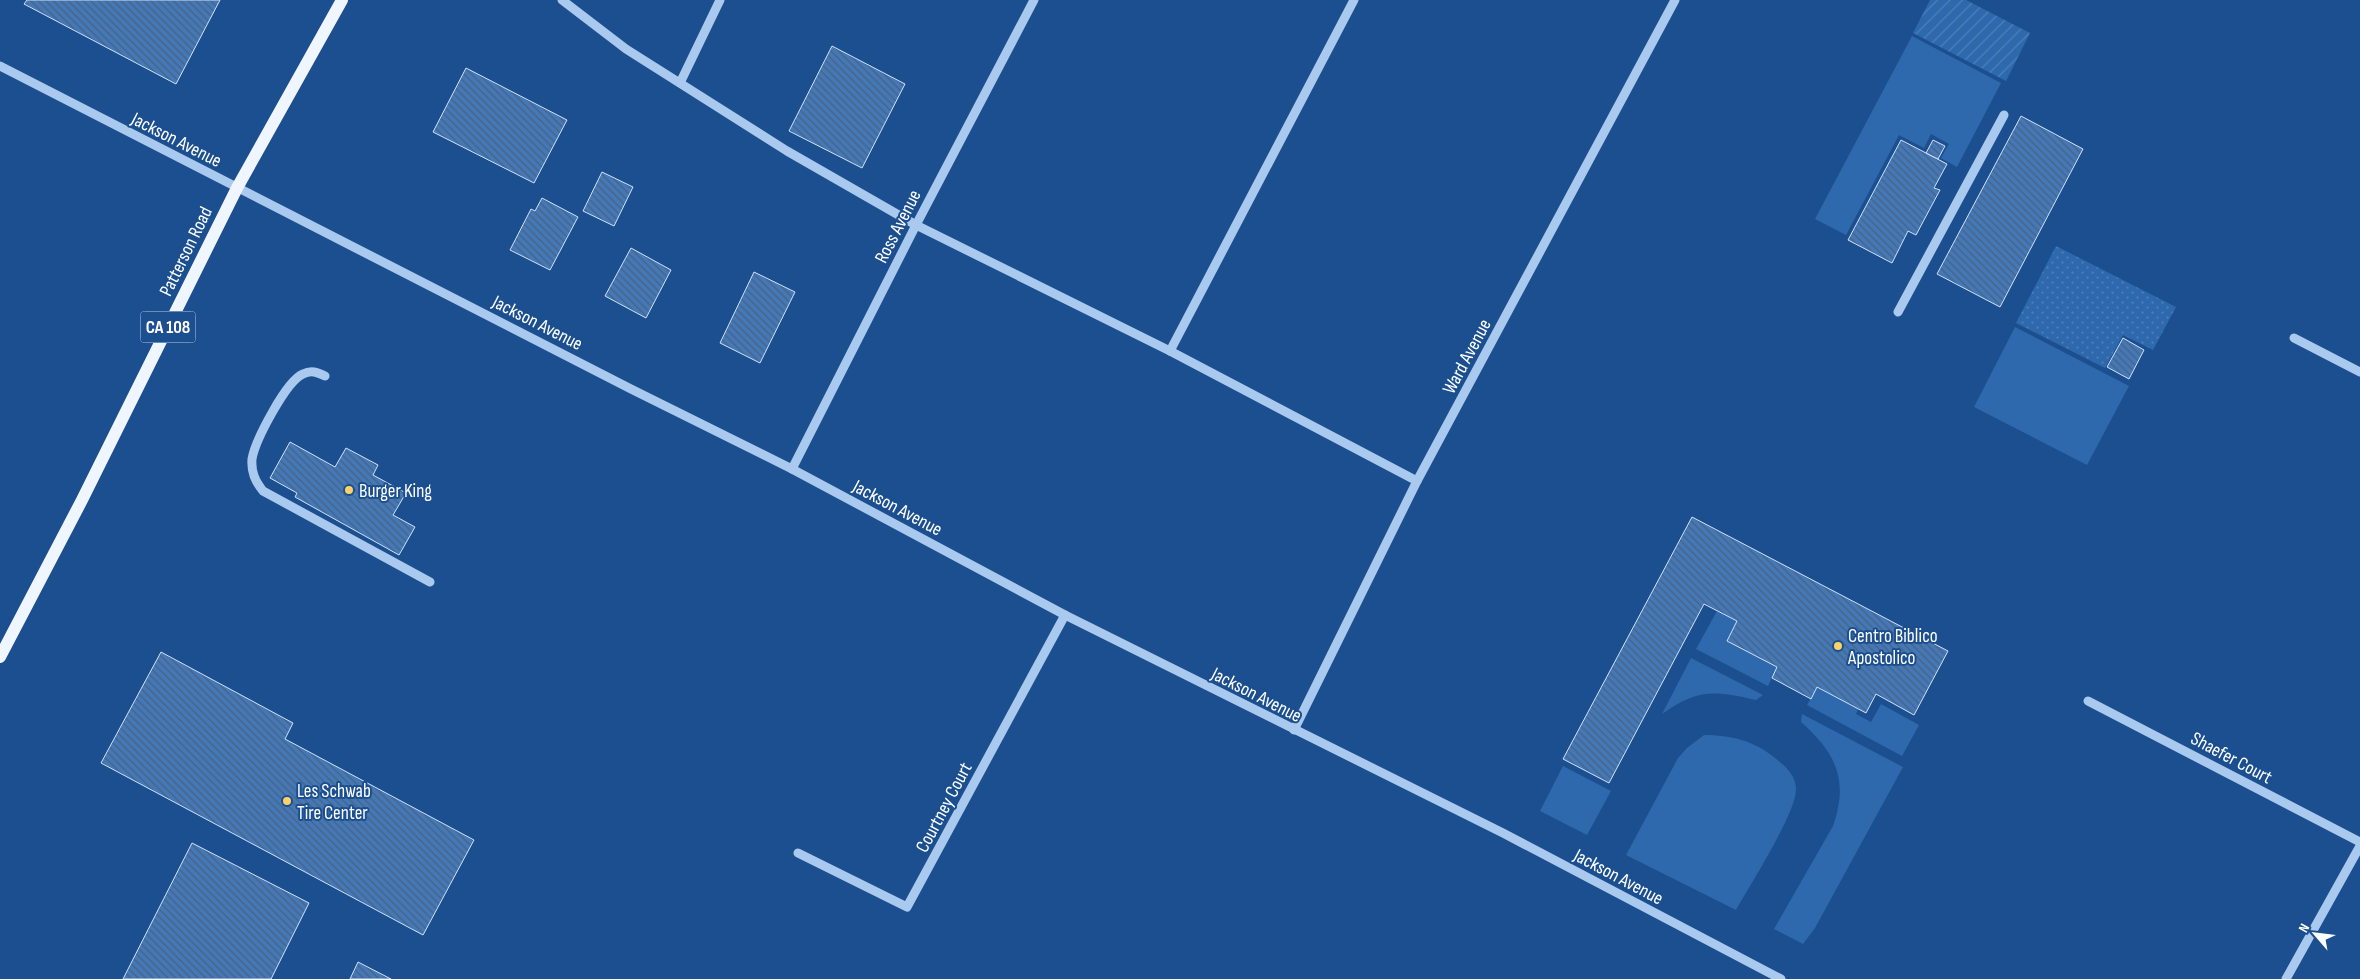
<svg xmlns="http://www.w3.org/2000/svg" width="2360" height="979" font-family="'Sofia Sans Condensed',sans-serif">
<defs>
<pattern id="park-dots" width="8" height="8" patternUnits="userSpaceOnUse" patternTransform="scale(1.25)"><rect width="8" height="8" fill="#2e69ad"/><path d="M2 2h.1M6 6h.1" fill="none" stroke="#4d80b9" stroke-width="1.8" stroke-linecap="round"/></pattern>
<pattern id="garden-furrows" width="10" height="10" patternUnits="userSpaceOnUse" patternTransform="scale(1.25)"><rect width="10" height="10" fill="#2e69ad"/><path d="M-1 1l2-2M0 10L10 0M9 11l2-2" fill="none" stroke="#4d80b9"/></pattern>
<pattern id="building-back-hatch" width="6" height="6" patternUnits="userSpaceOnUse" patternTransform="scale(1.25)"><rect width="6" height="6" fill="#4478b7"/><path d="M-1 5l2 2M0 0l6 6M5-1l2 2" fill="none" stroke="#486282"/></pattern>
</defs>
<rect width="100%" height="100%" fill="#1b4f8f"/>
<g fill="#2e69ad">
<polygon points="1912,36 2001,83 1957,167 1941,158 1949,144 1931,134 1924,148 1899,135 1846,235 1815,219"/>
<polygon points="2015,327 2129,386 2087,465 1974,407"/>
<polygon points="1717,611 1737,621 1727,641 1777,667 1768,686 1696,649"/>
<path d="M1691,658L1763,695L1756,700C1714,690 1697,689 1662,714Z"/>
<polygon points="1817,687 1858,709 1856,714 1871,722 1881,704 1919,725 1902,756 1807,705"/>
<path d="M1802,714L1903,767L1815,928L1803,944L1774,929L1833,826C1849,780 1836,753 1801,722Z"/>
<path d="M1704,735C1731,735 1755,741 1775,758C1785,766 1795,774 1796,788C1798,810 1749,887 1736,910L1626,855L1678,758L1687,748Z"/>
<polygon points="1563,766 1611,791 1587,835 1540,811"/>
</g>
<polygon fill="url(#park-dots)" points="2056,246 2176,307 2153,350 2123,335 2105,368 2016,323"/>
<polygon fill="url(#garden-furrows)" points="1930,0 1966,0 2030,33 2006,81 1913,33"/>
<g fill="url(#building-back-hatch)" stroke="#cfe3fa">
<polygon points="27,0 220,0 176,84 24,4"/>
<polygon points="832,46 905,84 862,168 789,131"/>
<polygon points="466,68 567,120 534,183 433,132"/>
<polygon points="2021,116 2083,149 2000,307 1937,274"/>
<polygon points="1901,140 1947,164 1934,188 1940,190 1916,235 1908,231 1892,263 1848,240"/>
<polygon points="1933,140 1945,146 1938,159 1926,153"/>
<polygon points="602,172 633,187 614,226 583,211"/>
<polygon points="542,198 578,217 550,270 510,250 531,209 535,211"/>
<polygon points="631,248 671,270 646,318 605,296"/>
<polygon points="754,272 795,292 760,363 720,343"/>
<polygon points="2123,338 2144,350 2129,379 2107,367"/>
<polygon points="290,442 335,467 346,448 378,465 373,475 406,493 393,515 415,527 399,555 295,497 297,493 270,478"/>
<polygon points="1692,517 1948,651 1914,715 1876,694 1866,713 1817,687 1811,699 1772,678 1777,667 1727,641 1737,621 1704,604 1609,783 1563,759"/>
<polygon points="161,652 293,723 285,739 474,840 423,935 101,763"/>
<polygon points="192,843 309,903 271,979 123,979"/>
<polygon points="358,962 391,979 350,979"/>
</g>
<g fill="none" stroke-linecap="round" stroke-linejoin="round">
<g stroke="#a9c9ee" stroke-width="9">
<polyline points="562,0 626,49 787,151 916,225 1170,351 1417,481"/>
<polyline points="0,66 631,389 792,469 1065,615 1503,833 1781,979"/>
<polyline points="680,83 720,0"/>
<polyline points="1898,312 2004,115"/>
<polyline points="2294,338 2360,372"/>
<polyline points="1170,351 1354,0"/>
<path d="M325,376C317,372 311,370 303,374C286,381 255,441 252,459C251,472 255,481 263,491L430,582"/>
<polyline points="792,469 916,225 1034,0"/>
<polyline points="2088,701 2360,842"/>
<polyline points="1294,730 1417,481 1675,0"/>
<polyline points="798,853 907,907 1065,615"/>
<polyline points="2286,979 2360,846"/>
</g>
<polyline stroke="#f0f6ff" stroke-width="12" points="0,657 82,500 237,188 342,0"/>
</g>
<g fill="#ffd166" stroke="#1b4f8f" stroke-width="2">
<circle cx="349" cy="490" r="5"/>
<circle cx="1838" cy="646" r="5"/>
<circle cx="287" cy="801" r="5"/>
</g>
<g text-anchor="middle" stroke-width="4" stroke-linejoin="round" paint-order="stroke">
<rect fill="#1b4f8f" stroke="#bbcadd" stroke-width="1" x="140.5" y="311.5" width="55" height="31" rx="4"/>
<g font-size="18" font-weight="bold" fill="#fff">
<text x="168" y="333">CA 108</text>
</g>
<g font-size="19" fill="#fff" stroke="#1b4f8f">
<text transform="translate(177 139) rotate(27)" y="7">Jackson Avenue</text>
<text transform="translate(897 226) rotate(-63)" y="7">Ross Avenue</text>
<text transform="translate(185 251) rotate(-64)" y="7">Patterson Road</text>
<text transform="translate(538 322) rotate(27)" y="7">Jackson Avenue</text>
<text transform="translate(1466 356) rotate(-62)" y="7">Ward Avenue</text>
<text transform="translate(898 507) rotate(28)" y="7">Jackson Avenue</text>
<text transform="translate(1257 694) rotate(27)" y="7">Jackson Avenue</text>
<text transform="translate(2232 757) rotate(28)" y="7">Shaefer Court</text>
<text transform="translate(943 807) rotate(-62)" y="7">Courtney Court</text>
<text transform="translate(1619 876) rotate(28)" y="7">Jackson Avenue</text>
</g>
<g font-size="19" fill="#fff" stroke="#1b4f8f" text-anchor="start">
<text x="359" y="497">Burger King</text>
<text x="1848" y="642">Centro Biblico<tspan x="1848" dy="22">Apostolico</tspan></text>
<text x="297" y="797">Les Schwab<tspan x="297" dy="22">Tire Center</tspan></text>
</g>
</g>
<g transform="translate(2315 934) rotate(298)" stroke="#1b4f8f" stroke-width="4" paint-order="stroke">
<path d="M0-4L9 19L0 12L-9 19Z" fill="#ffffff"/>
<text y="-8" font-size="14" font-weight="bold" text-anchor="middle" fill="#ffffff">N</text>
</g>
</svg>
